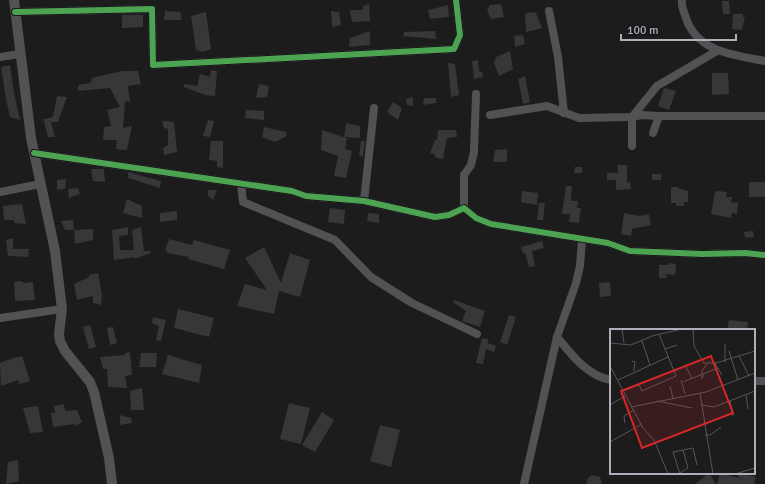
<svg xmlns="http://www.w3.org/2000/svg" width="765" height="484" font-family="Signika,sans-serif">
<rect width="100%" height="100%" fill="#1c1c1c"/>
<g fill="#373638">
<polygon points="722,1 729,1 730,14 723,14"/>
<polygon points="369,4 370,21 352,22 350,10 363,10 363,6"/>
<polygon points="501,4 504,17 491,19 487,10 490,5"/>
<polygon points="448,5 449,17 430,19 428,10"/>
<polygon points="165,11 180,12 182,20 164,20"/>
<polygon points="331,11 339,12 341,25 332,27"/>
<polygon points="206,12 211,49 203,52 196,50 191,16"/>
<polygon points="530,12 536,13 542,28 526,32 525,14"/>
<polygon points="733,14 743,14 743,17 745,17 742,30 732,29"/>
<polygon points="122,15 143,15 143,27 122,28"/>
<polygon points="370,31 370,45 349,47 350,38"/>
<polygon points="435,31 436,39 403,36 404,32"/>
<polygon points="523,35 525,44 515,47 514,36"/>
<polygon points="510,51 513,69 499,76 494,63 496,57"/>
<polygon points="478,60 479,71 482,72 483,77 474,79 472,61"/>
<polygon points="448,63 455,64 459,95 451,97"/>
<polygon points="10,65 14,93 20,120 10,117 6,99 1,67"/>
<polygon points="211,70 217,71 215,96 205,95 184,87 184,84 197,86 200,74 210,77"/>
<polygon points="122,71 138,71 141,84 128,86 130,102 125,101 123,128 132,126 127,150 116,149 117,140 103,140 104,127 111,126 107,110 120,107 110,88 78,91 78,85 91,83 92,78"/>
<polygon points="712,73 728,73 729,94 712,95"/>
<polygon points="525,76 530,102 523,104 518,79"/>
<polygon points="259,84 269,86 267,97 256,98"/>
<polygon points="664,88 676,91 669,110 658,106"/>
<polygon points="57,96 67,97 58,122 51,122 55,137 48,137 44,121 41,120 53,117"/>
<polygon points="413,97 413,106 407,105 406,99"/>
<polygon points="424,98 436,98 436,103 423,105"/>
<polygon points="393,102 402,108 398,120 387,112"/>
<polygon points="246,110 264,111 264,120 245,118"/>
<polygon points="208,120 214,121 210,137 203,136"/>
<polygon points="162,121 174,122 177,152 164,155 163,148 168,145 168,129 164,128"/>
<polygon points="346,123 360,126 360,138 344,137"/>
<polygon points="264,127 286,132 287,136 275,142 262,137"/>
<polygon points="322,130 347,138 345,149 352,151 346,178 334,176 338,156 321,150"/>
<polygon points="438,130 456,130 457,137 447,138 443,159 436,158 434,154 430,153 435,140 437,140"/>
<polygon points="211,141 223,141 223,168 217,167 217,161 209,160"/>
<polygon points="361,141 365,141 363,157 359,156"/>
<polygon points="507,149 507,162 493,162 495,150"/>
<polygon points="618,165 627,165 627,183 630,182 631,189 616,190 616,180 607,180 607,173 618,173"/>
<polygon points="575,167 582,167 582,173 574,173"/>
<polygon points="91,169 104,169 105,182 93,181"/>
<polygon points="128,172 161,181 160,188 128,178"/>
<rect x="652" y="174" width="9" height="6"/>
<polygon points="66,179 65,189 57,190 57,180"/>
<rect x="749" y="182" width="16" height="15"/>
<polygon points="566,186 572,186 571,201 578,201 577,208 581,208 579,223 569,222 570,214 562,214"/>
<polygon points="671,187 678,187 678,188 688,191 688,202 684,202 684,206 676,206 676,203 671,203"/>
<polygon points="78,188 80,194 69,198 68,189"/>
<polygon points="208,190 217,190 213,200 208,196"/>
<polygon points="522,191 538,193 537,205 521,202"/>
<polygon points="718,191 727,192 726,197 732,197 731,202 738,203 737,214 732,213 731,218 711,214 715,192"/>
<polygon points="127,199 142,206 142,218 123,213"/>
<polygon points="539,203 545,203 543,220 537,220"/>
<polygon points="22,204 26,224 14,223 14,220 4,220 3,206"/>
<polygon points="330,208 345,210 344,224 328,222"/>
<polygon points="177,211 177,220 160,222 160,213"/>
<polygon points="368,213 379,214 379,223 367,221"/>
<polygon points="624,213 640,216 649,214 651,225 632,229 631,236 621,234"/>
<polygon points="73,220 74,230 65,230 61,221"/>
<polygon points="128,227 128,235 119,236 120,250 134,250 132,230 141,227 144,251 151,251 151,253 134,259 135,257 114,260 112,230"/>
<polygon points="93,229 93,240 75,244 74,230"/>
<polygon points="753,231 754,237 745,238 744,232"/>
<polygon points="13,238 13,249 29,249 28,257 8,256 6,240"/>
<polygon points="169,239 192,245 194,240 230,250 224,269 188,259 189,257 167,253 167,251 165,250"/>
<polygon points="542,241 544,248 532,251 535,266 529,267 525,253 523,253 521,247"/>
<polygon points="264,247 281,283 290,253 310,260 300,297 279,291 274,314 237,306 245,284 267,290 245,258"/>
<polygon points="669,263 676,264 675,275 666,274 667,278 659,278 659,265 669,265"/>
<polygon points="98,273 102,295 101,305 93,303 93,296 77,300 74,284 89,277 89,275"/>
<polygon points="21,281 24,283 33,282 35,300 15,301 14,282"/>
<polygon points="610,282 611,296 600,297 599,283"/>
<polygon points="454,300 485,311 480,327 462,321 466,311 453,302"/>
<polygon points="178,309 214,318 209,337 174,328"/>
<polygon points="509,315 516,317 507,345 500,342"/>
<polygon points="153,317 166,320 161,341 156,340 159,326 152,323"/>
<polygon points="729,320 748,322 747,330 727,330"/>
<polygon points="90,325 96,347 89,349 83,327"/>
<polygon points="113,327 117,343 110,345 107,328"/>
<polygon points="482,338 488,339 488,343 496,346 494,352 486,349 483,364 476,363"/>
<polygon points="130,352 132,375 125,376 127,388 108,387 107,369 103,369 100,357 125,355 125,353"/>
<polygon points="141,353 157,353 156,367 139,367"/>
<polygon points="168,355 202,365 199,383 162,374"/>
<polygon points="22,356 30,381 19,384 18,380 1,386 0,363 13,358"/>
<polygon points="142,388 144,410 131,410 130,391"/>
<polygon points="289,403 310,408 301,444 280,439"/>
<polygon points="64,404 65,411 77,410 82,422 75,426 74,424 53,427 51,413 55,413 54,406"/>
<polygon points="38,406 43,432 30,433 23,408"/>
<polygon points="322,412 334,420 315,452 302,445"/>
<polygon points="120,415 131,418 132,423 120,425"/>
<polygon points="380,425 400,430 391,467 370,461"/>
<polygon points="18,460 19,481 6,484 8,462"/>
<polygon points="709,473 716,484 695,484"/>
<polygon points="720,473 738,478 739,473 756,477 754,484 717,484"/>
<polygon points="593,475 600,477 602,484 586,484 589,477"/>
</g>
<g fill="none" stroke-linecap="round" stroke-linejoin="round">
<g stroke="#525255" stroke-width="8">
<path d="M682,0C681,6 684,12 686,18C697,52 734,55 765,61"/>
<polyline points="549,11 558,57 564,113"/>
<polyline points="15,12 152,9 153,65 454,49 460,35 456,0"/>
<polyline points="0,57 20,54"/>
<polyline points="490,115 547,106 579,118 632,117 641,115 659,116"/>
<polyline points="653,133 659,116 765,116"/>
<polyline points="632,146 632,117 657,86 717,51"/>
<polyline points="34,153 292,191 306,196 364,201 435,217 449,215 464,208 476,218 491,224 608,243 630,251 702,254 745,253 765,255"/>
<polyline points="241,184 243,202 335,240 371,277 412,303 477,334"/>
<polyline points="0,192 40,184"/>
<polyline points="364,201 374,108"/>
<polyline points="464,208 464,175 471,165 474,152 476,94"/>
<polyline points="0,318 62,309"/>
<path d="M557,337C571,354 587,376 611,380"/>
<polyline points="754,381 765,381"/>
<polyline points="524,484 557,337 576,283 580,266 582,240"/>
</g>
<polyline stroke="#525255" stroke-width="10" points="14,0 31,138 55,251 62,309 59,334 60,341 65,351 90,382 94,392 109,458 112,484"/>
<defs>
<g id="cycleway">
<polyline points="15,12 152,9 153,65 454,49 460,35 456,0"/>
<polyline points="34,153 292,191 306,196 364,201 435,217 449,215 464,208 476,218 491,224 608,243 630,251 702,254 745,253 765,255"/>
</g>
</defs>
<use href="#cycleway" stroke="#171618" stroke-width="8"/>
<use href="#cycleway" stroke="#4ca352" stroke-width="6"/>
</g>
<g transform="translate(610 329)">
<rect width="145" height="145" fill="#1c1c1c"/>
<path fill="none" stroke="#57565c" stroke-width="1" d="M12,0L14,14M83,0L84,17L94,34H106L145,22M32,12L40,36M0,14L21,16L42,7L72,0M115,15V33M55,20L67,16M119,22L128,51M129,27L139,47M22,32L25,33L24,42M105,34L112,46M0,37L33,99L44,111L58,145M76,38L82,49M93,48V45L108,39M92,50V42L97,35M8,51L58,28M71,51L75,65M73,53L93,45M60,57L63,69M13,62L29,56L32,62L66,47L49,5M90,64L103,145M136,66L138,80M47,72L82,79M120,72L123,87M0,76L15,67M91,76L104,78L145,62M21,78L96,63L145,44M15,94L14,87L24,81M95,106H100L111,98M0,113L32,95M70,144L78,139L73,121M70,145L63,123L83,119L87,136M125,145L145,139"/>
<path fill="#d62828" fill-opacity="0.15" stroke="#d62828" stroke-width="2" d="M101,27L123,84L32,119L11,62Z"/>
<rect width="145" height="145" fill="none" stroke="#b0aebb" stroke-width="2"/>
</g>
<path d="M621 34v6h115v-6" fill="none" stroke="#b0aebb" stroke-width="2"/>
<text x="627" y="34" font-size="12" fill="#b0aebb" stroke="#171618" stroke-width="3" paint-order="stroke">100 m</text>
</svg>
